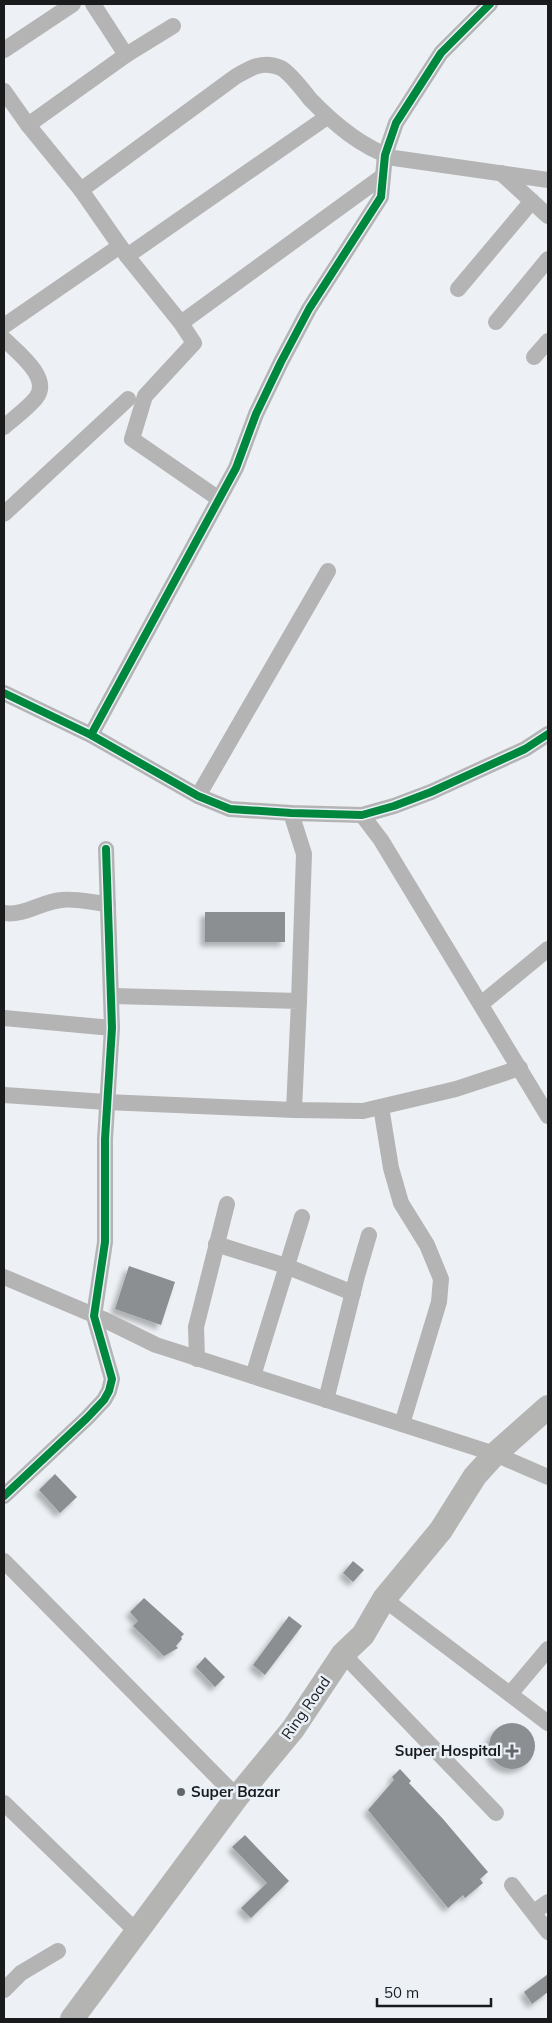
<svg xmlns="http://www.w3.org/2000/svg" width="552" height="2023" font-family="Mulish,sans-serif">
<defs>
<filter id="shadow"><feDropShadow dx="-4.5" dy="4.5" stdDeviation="2.5" flood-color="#0004"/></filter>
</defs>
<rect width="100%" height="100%" fill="#edf0f4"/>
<g fill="#8c8f92" filter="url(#shadow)">
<rect x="205" y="912" width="80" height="30"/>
<polygon points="129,1266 175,1282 161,1325 115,1309"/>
<polygon points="55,1474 77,1497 60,1513 39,1490"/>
<polygon points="353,1561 364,1570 353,1582 343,1573"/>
<polygon points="144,1598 184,1634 181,1637 182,1639 176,1646 178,1648 164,1656 133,1626 138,1621 130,1612"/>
<polygon points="289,1616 302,1626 265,1675 253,1665"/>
<polygon points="205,1657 225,1677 215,1687 196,1667"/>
<circle cx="512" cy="1746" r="23"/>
<polygon points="400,1769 411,1781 409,1783 443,1819 488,1872 480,1879 483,1883 465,1898 463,1895 448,1908 368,1810 394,1780 392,1777"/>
<polygon points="245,1835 289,1881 251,1918 241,1908 267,1883 232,1847"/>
<polygon points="548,1974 548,1992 532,2004 524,1992"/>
</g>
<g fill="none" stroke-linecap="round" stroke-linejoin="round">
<g stroke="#b5b4b4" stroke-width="16">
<polyline points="93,4 126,55"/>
<polyline points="4,50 73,4"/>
<polyline points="4,91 28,125 81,190 127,256 181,323 194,343 145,396 132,439 219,499"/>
<polyline points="28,125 126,55 173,26"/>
<polyline points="501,173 548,216"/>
<path d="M81,190L235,77C250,68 263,60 281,68C290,73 303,90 310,99C334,124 361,147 394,158L548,180"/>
<polyline points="127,256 327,117"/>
<polyline points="458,289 532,201"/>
<polyline points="496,322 548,259"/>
<polyline points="181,323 383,176"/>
<polyline points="4,326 120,246"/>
<path d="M4,339C17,352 52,378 36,398C27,409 14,418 4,427"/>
<polyline points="534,357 548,341"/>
<polyline points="4,514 128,399"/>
<polyline points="4,693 91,735 198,796 230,809 291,813 362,815 394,806 431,792 525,749 548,734"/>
<polyline points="91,735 236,468 256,414 281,362 309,309 381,197 385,155 396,123 441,53 490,4"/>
<polyline points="198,796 328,571"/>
<polyline points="291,813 304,854 299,1001"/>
<polyline points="362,815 381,840 548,1116"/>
<path d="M4,913C24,916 41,902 61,900C76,898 93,903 108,904"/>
<polyline points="112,996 299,1001 294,1110"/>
<polyline points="481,1004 548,949"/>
<polyline points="4,1018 112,1028"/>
<polyline points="4,1095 106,1102 294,1110 363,1111 456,1089 520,1068"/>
<polyline points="381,1107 391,1168 401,1203 427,1245 441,1279 439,1302 402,1424"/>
<polyline points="216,1244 286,1266 353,1293"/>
<polyline points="4,1277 103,1319 156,1345 495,1454 548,1477"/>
<polyline points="197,1359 196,1327 227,1204"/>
<polyline points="253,1376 302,1217"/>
<polyline points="326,1400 357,1276 369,1235"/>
<polyline points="4,1496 87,1418 104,1400 109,1391 112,1379 94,1316 105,1242 105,1139 112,1028 106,849"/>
<polyline points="4,1561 237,1797"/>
<polyline points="384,1599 548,1723"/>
<polyline points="343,1654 496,1813"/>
<polyline points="510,1694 548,1649"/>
<polyline points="4,1803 136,1931"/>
<polyline points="512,1885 548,1932"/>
<polyline points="534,1912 548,1902"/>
<polyline points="4,1990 21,1973 58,1951"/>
</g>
<polyline stroke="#b4b4b3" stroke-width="24" points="72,2019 237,1797 293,1729 343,1654 363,1635 384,1599 441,1530 475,1476 495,1454 548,1407"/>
<defs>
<g id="cycleway">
<polyline points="4,693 91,735 198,796 230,809 291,813 362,815 394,806 431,792 525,749 548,734"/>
<polyline points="91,735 236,468 256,414 281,362 309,309 381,197 385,155 396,123 441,53 490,4"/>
<polyline points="4,1496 87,1418 104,1400 109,1391 112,1379 94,1316 105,1242 105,1139 112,1028 106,849"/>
</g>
</defs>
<use href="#cycleway" stroke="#eaf0f7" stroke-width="11"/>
<use href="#cycleway" stroke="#00873e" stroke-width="8"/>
</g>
<g fill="#636668" stroke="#eaf0f7" stroke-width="2">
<path d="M509.5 1743.5h5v5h5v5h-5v5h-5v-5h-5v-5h5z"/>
<circle cx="181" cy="1792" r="5"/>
</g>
<g text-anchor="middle" stroke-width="5" stroke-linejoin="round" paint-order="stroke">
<g font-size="15" fill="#191b1d" stroke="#eaf0f7">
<text transform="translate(306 1708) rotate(-55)" y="5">Ring Road</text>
</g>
<g font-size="15" font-weight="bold" fill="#191b1d" stroke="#eaf0f7" text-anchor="end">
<text x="501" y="1756">Super Hospital</text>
<text x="191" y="1797" text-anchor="start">Super Bazar</text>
</g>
</g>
<rect width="552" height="2023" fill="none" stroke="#191b1d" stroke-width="10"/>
<path d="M377 1998v8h114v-8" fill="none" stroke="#191b1d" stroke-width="2.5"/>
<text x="384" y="1998" font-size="15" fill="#191b1d" stroke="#eaf0f7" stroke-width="4" paint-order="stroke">50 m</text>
</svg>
